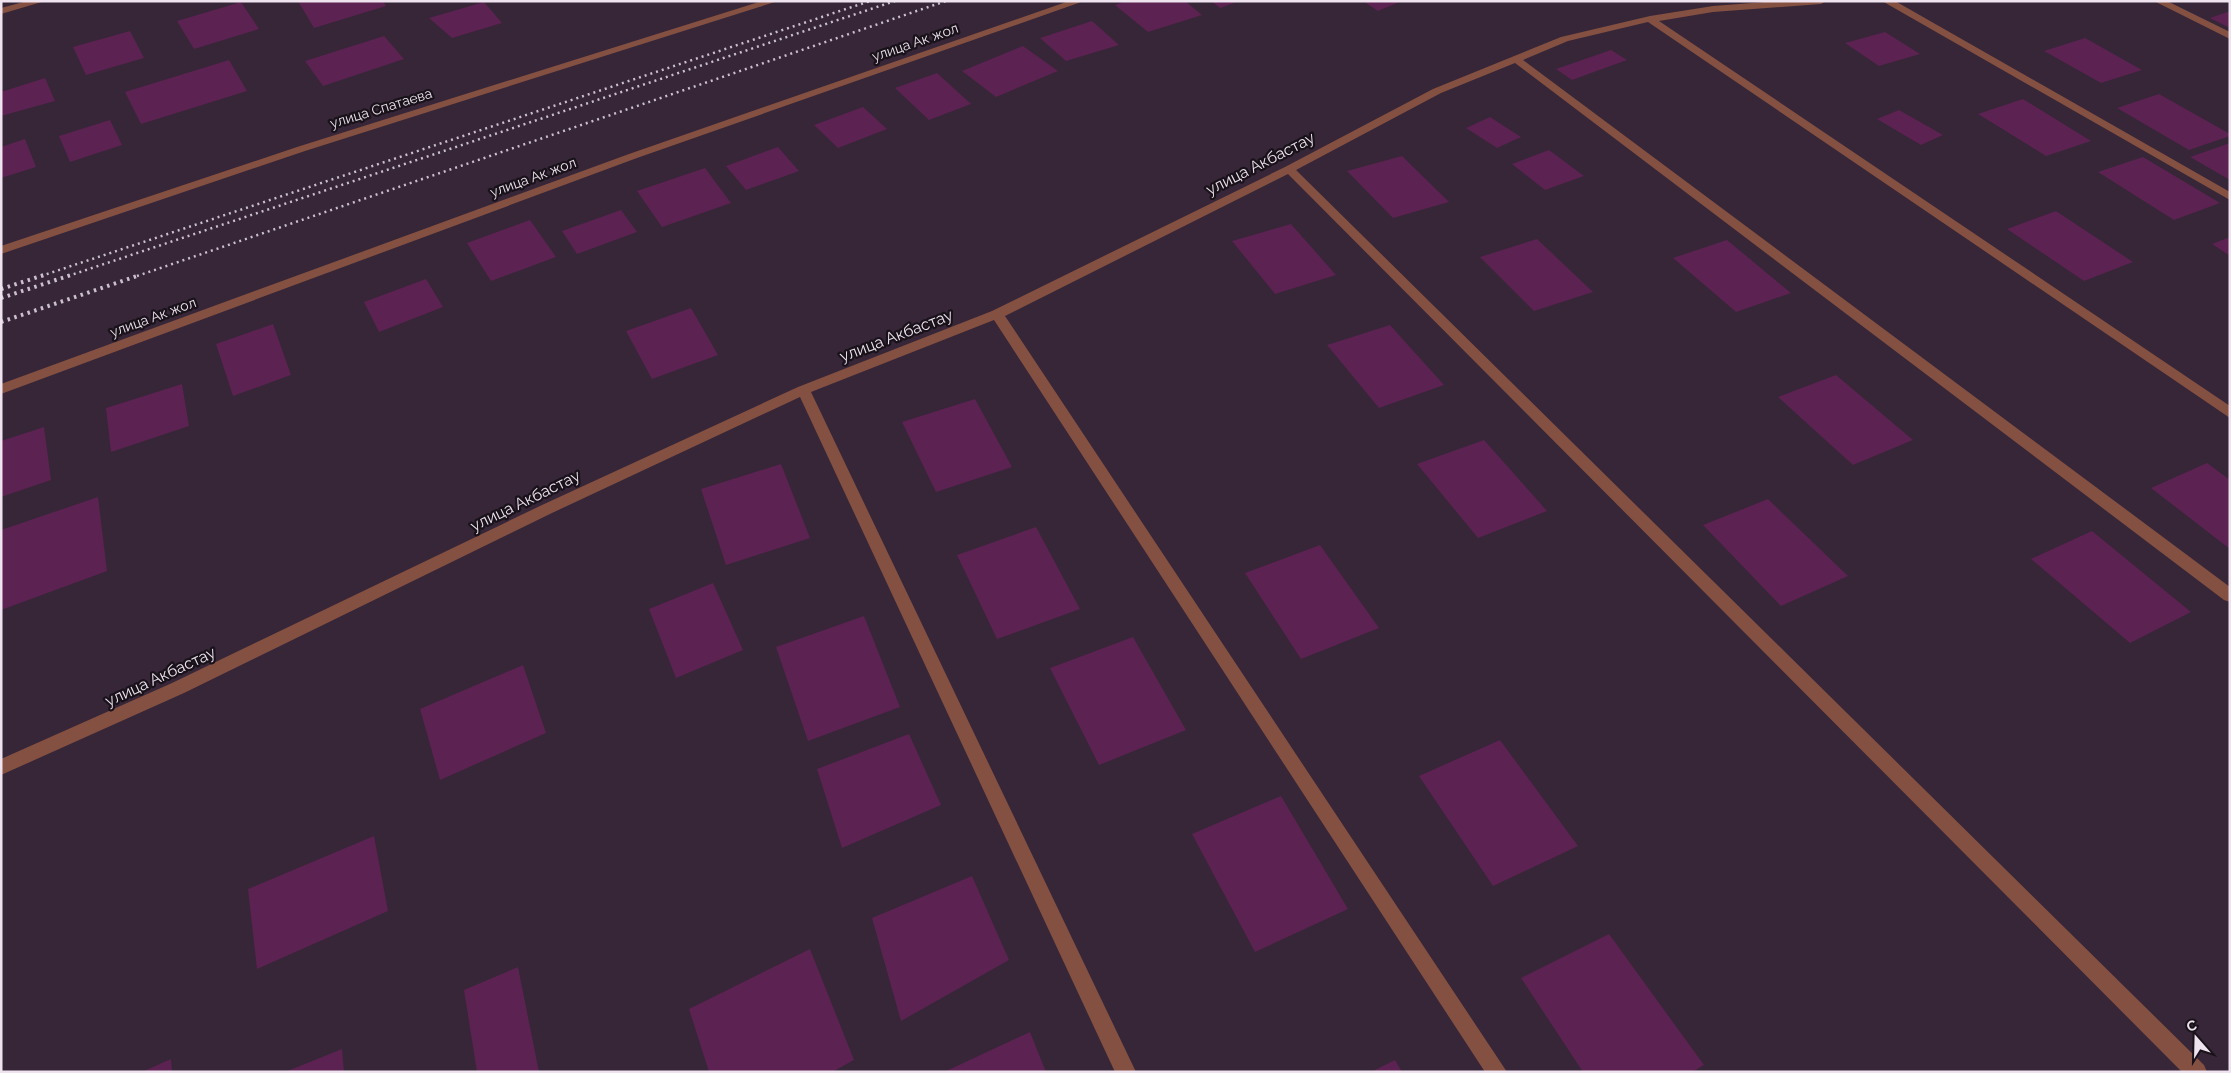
<svg xmlns="http://www.w3.org/2000/svg" width="2231" height="1073" font-family="Raleway,sans-serif">
<rect width="100%" height="100%" fill="#362638"/>
<g fill="#5c2251">
<polygon points="298,1 383,1 386,6 314,28"/>
<polygon points="1126,1 1185,1 1202,15 1148,32 1115,5"/>
<polygon points="1211,1 1237,1 1237,2 1220,8"/>
<polygon points="1363,1 1402,1 1378,11"/>
<polygon points="241,2 259,29 194,49 177,21"/>
<polygon points="484,2 502,23 452,38 429,18"/>
<polygon points="2230,11 2230,28 2210,18"/>
<polygon points="1092,21 1119,45 1066,61 1040,38"/>
<polygon points="130,31 144,58 86,75 73,47"/>
<polygon points="1885,32 1920,54 1879,66 1845,43"/>
<polygon points="384,36 404,59 323,86 305,61"/>
<polygon points="2085,38 2142,70 2101,83 2044,51"/>
<polygon points="1023,46 1058,71 996,97 962,71"/>
<polygon points="1611,50 1627,60 1572,80 1556,69"/>
<polygon points="229,60 247,91 141,124 125,92"/>
<polygon points="937,73 971,104 929,120 895,88"/>
<polygon points="45,78 55,101 1,116 1,92"/>
<polygon points="2159,94 2230,134 2230,136 2189,150 2117,108"/>
<polygon points="2023,99 2091,141 2046,156 1978,114"/>
<polygon points="863,107 887,129 838,148 814,125"/>
<polygon points="1899,110 1943,135 1921,145 1877,119"/>
<polygon points="1490,117 1521,137 1497,148 1466,128"/>
<polygon points="110,120 122,145 70,162 59,136"/>
<polygon points="25,139 36,167 1,178 1,147"/>
<polygon points="2230,143 2230,180 2190,157"/>
<polygon points="778,147 799,171 746,190 726,166"/>
<polygon points="1549,150 1584,176 1545,190 1512,164"/>
<polygon points="1402,156 1449,202 1393,218 1347,171"/>
<polygon points="2143,157 2220,203 2174,220 2098,172"/>
<polygon points="705,168 731,203 662,227 637,191"/>
<polygon points="621,210 637,232 577,254 562,231"/>
<polygon points="2056,211 2133,262 2084,281 2007,229"/>
<polygon points="530,220 556,257 491,281 467,243"/>
<polygon points="1291,224 1336,275 1275,294 1232,241"/>
<polygon points="2230,237 2230,256 2212,244"/>
<polygon points="1537,239 1593,292 1534,311 1480,257"/>
<polygon points="1727,240 1791,293 1736,312 1673,258"/>
<polygon points="426,279 443,307 379,332 364,302"/>
<polygon points="691,308 718,355 652,379 626,331"/>
<polygon points="273,324 291,375 233,396 216,344"/>
<polygon points="1390,325 1444,385 1379,408 1327,345"/>
<polygon points="1836,375 1913,440 1853,465 1778,397"/>
<polygon points="182,384 189,426 111,452 106,408"/>
<polygon points="975,399 1012,467 936,492 902,422"/>
<polygon points="44,427 51,480 1,497 1,441"/>
<polygon points="1484,440 1547,511 1478,538 1417,464"/>
<polygon points="2207,463 2230,480 2230,549 2151,488"/>
<polygon points="781,464 810,538 726,565 701,489"/>
<polygon points="98,497 107,571 1,610 1,530"/>
<polygon points="1768,499 1848,576 1781,606 1703,525"/>
<polygon points="1036,527 1080,609 997,639 957,555"/>
<polygon points="2092,531 2191,612 2130,643 2031,559"/>
<polygon points="1320,545 1379,628 1301,659 1245,573"/>
<polygon points="713,583 743,650 676,678 649,609"/>
<polygon points="864,616 900,707 808,741 776,647"/>
<polygon points="1133,637 1186,730 1099,765 1050,668"/>
<polygon points="523,665 546,733 440,780 420,709"/>
<polygon points="909,734 941,805 842,848 817,769"/>
<polygon points="1500,740 1578,846 1493,886 1419,776"/>
<polygon points="1281,796 1348,909 1255,952 1192,834"/>
<polygon points="374,836 388,911 257,969 248,889"/>
<polygon points="972,876 1009,960 901,1021 872,918"/>
<polygon points="1609,934 1704,1065 1692,1072 1583,1072 1521,978"/>
<polygon points="810,949 854,1060 832,1072 709,1072 689,1009"/>
<polygon points="518,967 539,1072 477,1072 464,990"/>
<polygon points="1030,1032 1046,1072 944,1072"/>
<polygon points="342,1049 344,1072 285,1072"/>
<polygon points="171,1059 172,1072 142,1072"/>
<polygon points="1395,1060 1402,1072 1371,1072"/>
</g>
<g fill="none" stroke-linecap="round" stroke-linejoin="round">
<g fill="#845041" fill-rule="evenodd">
<polygon points="27,1 45,1 1,14 1,8"/>
<polygon points="762,1 778,1 305,151 1,254 1,246 297,147"/>
<polygon points="1069,1 1084,1 637,158 1,394 1,384 629,154"/>
<polygon points="1778,1 1826,1 1821,4 1713,12 1659,21 2230,406 2230,418 1648,22 1568,41 1523,60 2230,587 2230,602 2224,600 1515,63 1441,93 1296,170 2204,1065 2207,1072 2182,1072 1288,174 1005,316 1507,1072 1485,1072 994,320 811,392 1136,1072 1115,1072 800,397 552,513 184,693 1,775 1,759 172,683 542,505 798,387 992,311 1285,167 1433,89 1561,37 1650,16 1713,6"/>
<polygon points="1882,1 1895,1 2230,192 2230,200"/>
<polygon points="2154,1 2167,1 2230,32 2230,39"/>
</g>
<g stroke="#ccc0cd" stroke-width="2.5" stroke-dasharray="2 4" stroke-linecap="butt">
<polyline points="41,276 870,1"/>
<polyline points="68,276 895,1"/>
<polyline points="137,276 946,1"/>
</g>
<g stroke="#ccc0cd" stroke-width="4" stroke-dasharray="2.5 4.5" stroke-linecap="butt">
<polyline points="1,289 44,275"/>
<polyline points="1,298 71,275"/>
<polyline points="1,322 140,275"/>
</g>
</g>
<g text-anchor="middle" stroke-width="4.5" stroke-linejoin="round" paint-order="stroke">
<g font-size="14" fill="#eee3ef" stroke="#19121a">
<text transform="translate(915 42) rotate(-19)" y="5">улица Ак жол</text>
<text transform="translate(381 108) rotate(-17)" y="5">улица Спатаева</text>
<text transform="translate(533 177) rotate(-20)" y="5">улица Ак жол</text>
<text transform="translate(153 317) rotate(-20)" y="5">улица Ак жол</text>
</g>
<g font-size="16" fill="#eee3ef" stroke="#19121a">
<text transform="translate(1260 163) rotate(-27)" y="6">улица Акбастау</text>
<text transform="translate(896 335) rotate(-21)" y="6">улица Акбастау</text>
<text transform="translate(525 500) rotate(-26)" y="6">улица Акбастау</text>
<text transform="translate(160 676) rotate(-25)" y="6">улица Акбастау</text>
</g>
</g>
<rect width="2231" height="1073" fill="none" stroke="#eee3ef" stroke-width="5"/>
<g transform="translate(2196 1038) rotate(340)" stroke="#19121a" stroke-width="4" paint-order="stroke">
<path d="M0-4L9 19L0 12L-9 19Z" fill="#eee3ef"/>
<text y="-8" font-size="14" font-weight="bold" text-anchor="middle" fill="#eee3ef">С</text>
</g>
</svg>
